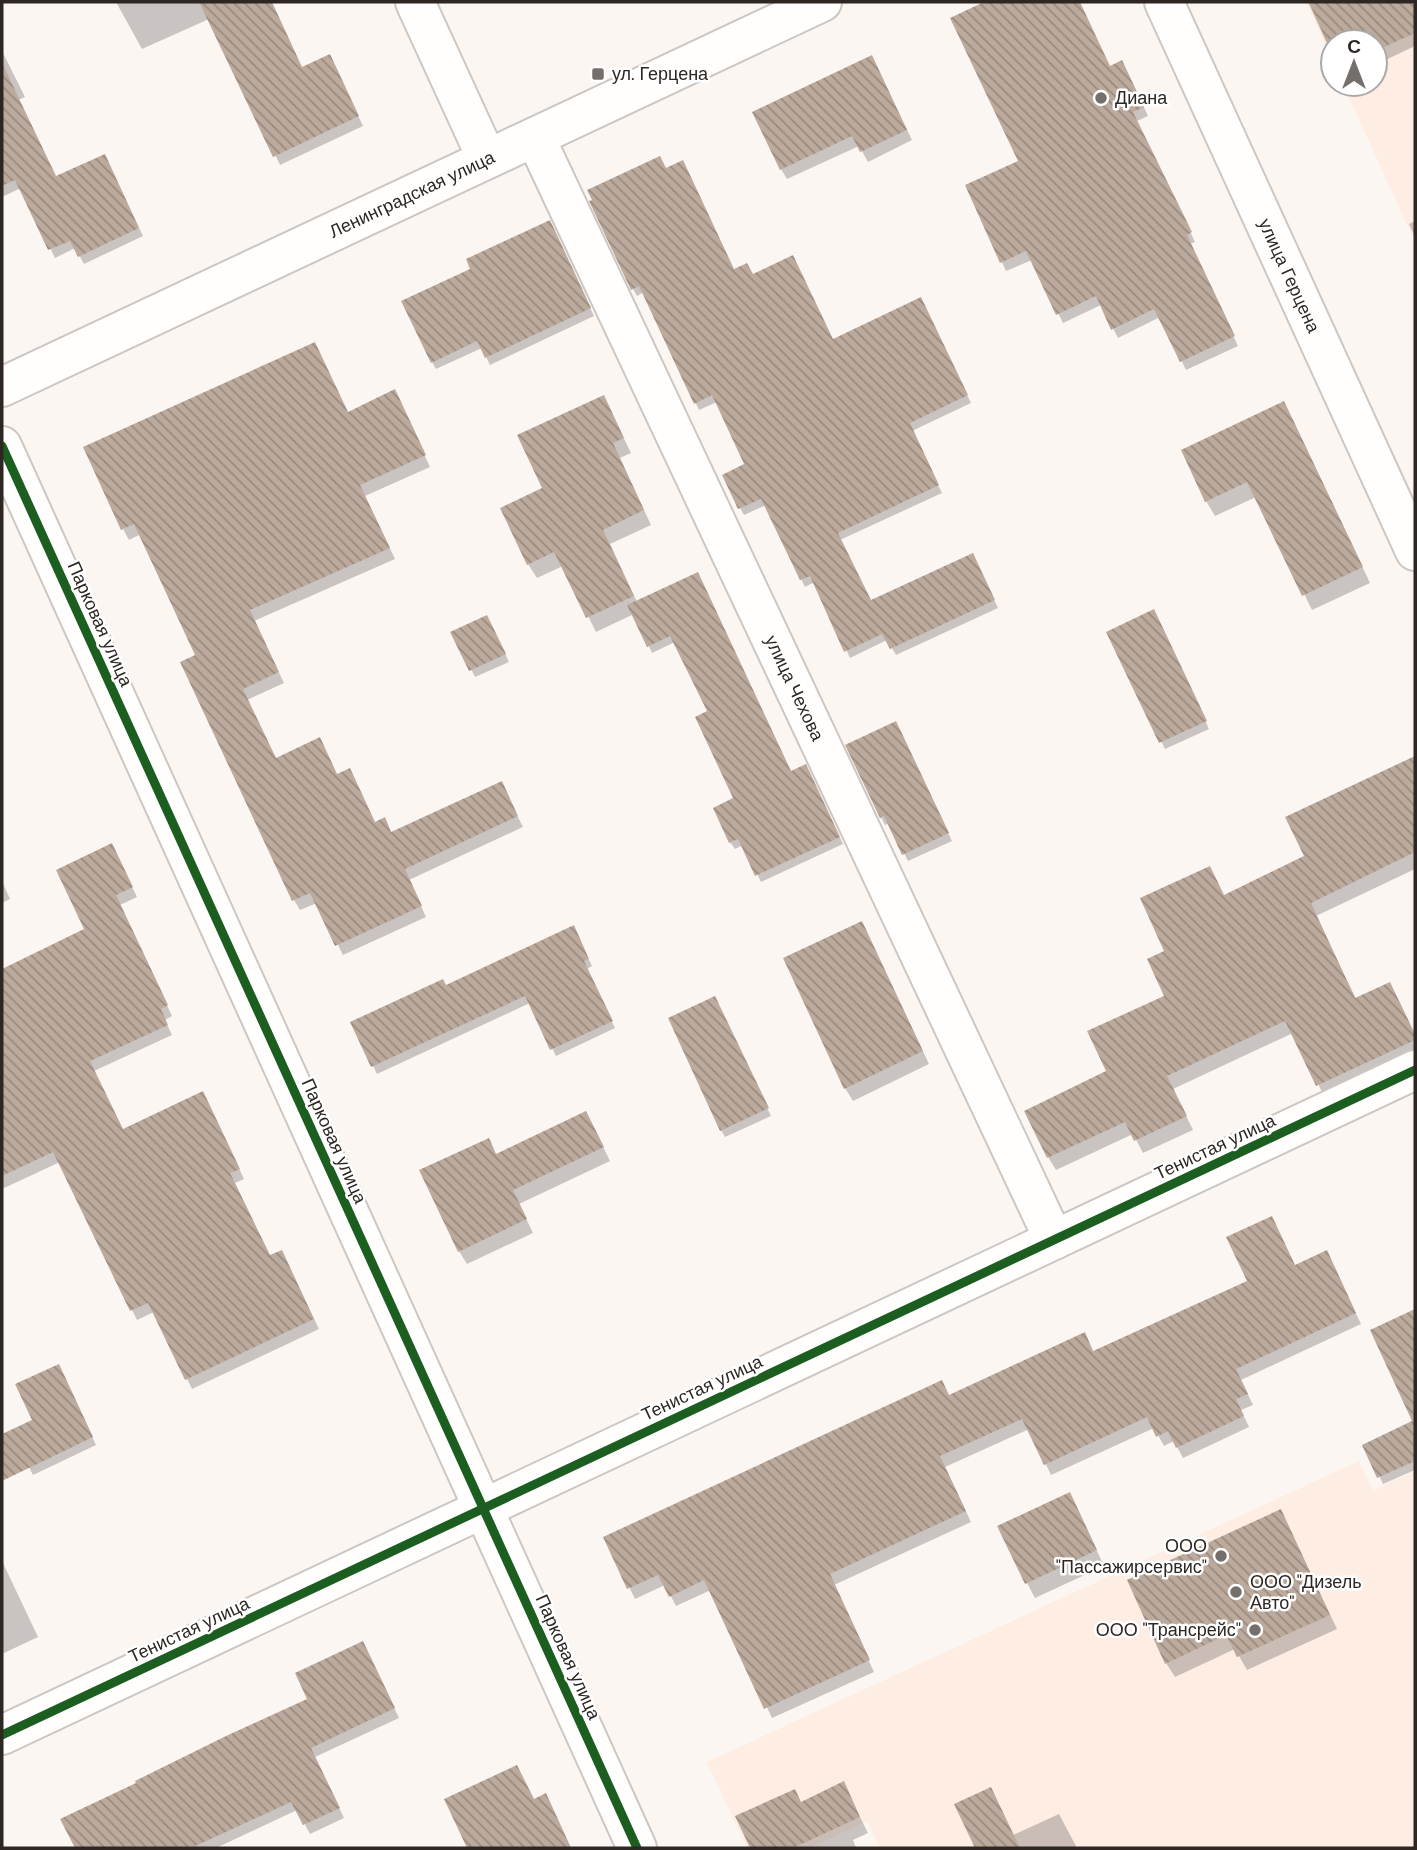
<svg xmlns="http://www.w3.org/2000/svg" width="1417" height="1850" font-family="'DM Sans',sans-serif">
<defs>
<pattern id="building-back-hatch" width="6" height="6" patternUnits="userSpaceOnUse" patternTransform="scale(1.75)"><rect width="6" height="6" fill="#bcaa9d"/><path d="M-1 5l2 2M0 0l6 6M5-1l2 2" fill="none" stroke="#998a80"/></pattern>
</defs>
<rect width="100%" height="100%" fill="#fcf6f2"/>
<g fill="#fdede3">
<polygon points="1306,2 1415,2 1415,242 1343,84 1375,84 1375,42 1333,42 1333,61"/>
<polygon points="1359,1461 1373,1490 1415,1471 1415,1848 880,1848 867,1821 809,1848 747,1848 707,1762"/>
</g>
<g fill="#0003">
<polygon points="116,2 271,2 302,69 334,65 363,126 280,165 209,19 142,49"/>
<polygon points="989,2 1079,2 1110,68 1127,71 1148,116 1137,121 1195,242 1190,244 1238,346 1186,370 1160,317 1118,338 1101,305 1063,323 1032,260 1006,271 967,186 1020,161 952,19"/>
<polygon points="1308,2 1415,2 1415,46 1375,65 1375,42 1333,42 1333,57"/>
<polygon points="2,51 25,97 18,100 56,178 109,165 143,236 84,264 75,248 55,258 21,188 2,197"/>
<polygon points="877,68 912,140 868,162 859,146 787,179 781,169"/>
<polygon points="666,170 734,271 752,276 833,341 925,307 971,403 912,431 942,493 840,540 871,602 976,562 998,608 896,655 887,640 850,658 815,582 805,587 766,505 744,515 740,508 747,465 717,402 699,410 644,292 637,296 633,289"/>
<polygon points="1415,221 1415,237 1409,224"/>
<polygon points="553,229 594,316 490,365 482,348 436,369 432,362"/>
<polygon points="400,402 430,467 365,496 395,559 254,621 284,683 247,700 276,760 337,775 375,824 392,834 505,791 523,827 409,880 426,917 343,955 317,903 300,910 294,900 197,656 139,535 129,540 123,529 348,413"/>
<polygon points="611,412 631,453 620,458 651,525 610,544 637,602 697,575 791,773 809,773 843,844 761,882 743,845 735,849 730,842 735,799 709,712 675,642 652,653 634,614 596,632 563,566 537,578 528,564 544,489"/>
<polygon points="1292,418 1370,583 1312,610 1256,497 1215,516 1206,501"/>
<polygon points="1157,618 1209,729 1165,749 1108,633"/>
<polygon points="491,624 509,662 475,677 453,633"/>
<polygon points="900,730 952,841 908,861 889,823 885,825 881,817 848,746"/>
<polygon points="1415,758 1415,869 1316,916 1356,999 1390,984 1415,1035 1415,1056 1325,1098 1293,1033 1173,1089 1193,1130 1143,1153 1133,1134 1056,1170 1048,1157 1108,1072 1166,997 1167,952 1224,897 1306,857 1288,818"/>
<polygon points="117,856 137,897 120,905 172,1016 165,1020 172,1035 94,1071 123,1131 208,1103 244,1179 235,1183 270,1257 287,1262 319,1329 192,1389 154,1312 137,1320 60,1162 2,1189 2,1077 4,1076 2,971 86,930"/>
<polygon points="2,881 10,899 2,903"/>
<polygon points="862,923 929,1064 853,1101 845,1088"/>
<polygon points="577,935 592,966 587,969 615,1028 556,1056 530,1003 377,1074 352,1023"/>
<polygon points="718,1006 771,1116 725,1137 721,1130"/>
<polygon points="593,1126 610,1161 519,1204 533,1233 467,1264 459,1251 497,1156"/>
<polygon points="1332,1263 1361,1324 1241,1380 1253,1405 1241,1410 1249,1427 1183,1458 1174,1441 1164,1446 1154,1428 1051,1475 1029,1429 945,1467 971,1522 834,1585 874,1672 772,1718 711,1590 676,1606 665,1585 635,1599 605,1538 949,1397 1094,1353 1295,1267"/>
<polygon points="1415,1311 1415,1423 1372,1330"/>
<polygon points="62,1373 96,1445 33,1475 11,1432 34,1421"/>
<polygon points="1411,1433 1415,1442 1415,1470 1383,1484 1365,1446"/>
<polygon points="1078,1510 1104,1566 1035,1598 1027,1583"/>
<polygon points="1281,1511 1337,1629 1247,1670 1235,1649 1175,1677 1166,1663"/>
<polygon points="2,1561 38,1637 2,1654"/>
<polygon points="367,1652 399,1718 315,1757 344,1818 310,1834 297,1810 216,1848 74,1848 309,1700"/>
<polygon points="843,1783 868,1833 853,1840 856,1848 752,1848 737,1817 801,1803"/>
<polygon points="447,1800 534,1801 551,1805 571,1848 469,1848"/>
<polygon points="956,1805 1013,1835 1059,1814 1077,1848 977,1848"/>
</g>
<g fill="url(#building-back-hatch)">
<polygon points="199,2 272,2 302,67 330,54 359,116 273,157"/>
<polygon points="984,2 1080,2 1110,66 1122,60 1144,107 1133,112 1192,232 1187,235 1235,336 1180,362 1154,309 1111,330 1096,296 1056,315 1026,251 1000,263 965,185 1018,161 950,18"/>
<polygon points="1309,2 1415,2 1415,33 1375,51 1375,42 1333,42 1333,56"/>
<polygon points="872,55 907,130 860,152 852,136 780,170 752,112"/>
<polygon points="2,63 56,176 105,154 139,228 78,257 70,241 48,250 15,180 2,186"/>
<polygon points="660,156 666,168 683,160 734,269 747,263 753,274 793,255 833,339 921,297 968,395 910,423 939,485 838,533 871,600 973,553 995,600 890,649 882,634 844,652 810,576 800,580 761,499 738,509 722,475 744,464 712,395 694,404 639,286 631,290 589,201 592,200 587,190"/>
<polygon points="550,220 591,308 485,358 477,341 431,363 401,301 470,269 466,259"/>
<polygon points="315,342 348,412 395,389 426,455 360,485 390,548 250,610 279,672 243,689 276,758 320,737 337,774 350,768 375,822 385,817 391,832 502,781 518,816 405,869 422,906 335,946 310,893 292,901 180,662 195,655 134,524 121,530 83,447"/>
<polygon points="604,395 624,438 613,443 644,510 603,530 634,596 586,618 554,552 527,565 500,508 542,488 517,435"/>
<polygon points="1284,401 1363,567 1302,596 1247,482 1205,502 1181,450"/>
<polygon points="698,572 791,771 806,764 840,837 755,876 738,839 729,843 713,808 733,798 695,717 707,711 670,636 647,647 627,605"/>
<polygon points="1154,609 1207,721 1159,743 1106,632"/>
<polygon points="487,615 506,654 469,671 450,632"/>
<polygon points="896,721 949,833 902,855 884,816 880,818 845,745"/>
<polygon points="1415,756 1415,852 1311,903 1355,998 1390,982 1415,1034 1415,1040 1316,1086 1285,1021 1167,1076 1187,1116 1134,1141 1125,1122 1047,1158 1024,1111 1106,1071 1087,1031 1164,996 1147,959 1164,951 1140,898 1210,866 1224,895 1304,856 1285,817"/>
<polygon points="112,843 133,887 116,895 168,1005 161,1009 168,1025 90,1061 123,1129 203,1091 240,1169 230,1173 270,1255 282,1250 314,1319 185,1380 148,1303 130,1311 53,1152 2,1176 2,969 84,929 56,870"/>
<polygon points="862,921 923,1051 844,1089 783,958"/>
<polygon points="574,925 589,959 584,961 613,1021 550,1050 525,996 371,1067 350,1022 443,979 446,985"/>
<polygon points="715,996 769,1108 720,1131 668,1018"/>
<polygon points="586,1111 604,1147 513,1190 527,1219 458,1252 419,1170 489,1138 496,1154"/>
<polygon points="1272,1216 1295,1265 1327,1250 1356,1313 1236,1369 1248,1394 1236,1399 1244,1416 1176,1448 1168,1431 1156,1437 1147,1417 1044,1465 1022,1419 940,1456 966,1511 830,1574 870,1660 764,1709 704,1580 669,1597 658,1575 627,1589 603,1537 942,1380 949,1395 1085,1332 1093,1351 1247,1281 1226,1237"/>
<polygon points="1415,1309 1415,1461 1377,1478 1362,1445 1412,1421 1370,1330"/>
<polygon points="59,1364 93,1437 2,1481 2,1434 32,1420 15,1384"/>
<polygon points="1070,1492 1097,1550 1025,1584 997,1526"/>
<polygon points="1281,1509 1330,1615 1237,1657 1226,1635 1165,1664 1127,1580"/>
<polygon points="363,1641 395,1708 311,1748 340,1808 303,1825 291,1802 191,1848 75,1848 60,1819 136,1783 135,1781 224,1737 307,1699 295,1673"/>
<polygon points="517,1765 534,1799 546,1793 571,1848 467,1848 444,1799"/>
<polygon points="844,1781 860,1817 793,1848 750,1848 735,1816 795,1789 801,1802"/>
<polygon points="991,1787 1020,1848 975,1848 954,1804"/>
</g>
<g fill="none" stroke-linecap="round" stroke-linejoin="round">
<defs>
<g id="street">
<polyline points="415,2 487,159"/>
<path id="s1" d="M535,137L1054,1240"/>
<polyline points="2,446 637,1848"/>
<polyline points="2,1735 1415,1070"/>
</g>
<g id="secondary">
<path id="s2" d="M1164,2L1415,551"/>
<path id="s3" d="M2,387L822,2"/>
</g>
</defs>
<use href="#street" stroke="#cdc7c3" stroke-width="42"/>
<use href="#secondary" stroke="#cdc7c3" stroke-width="42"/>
<use href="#street" stroke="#fffefd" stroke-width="38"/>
<use href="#secondary" stroke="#fffefd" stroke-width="38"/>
<defs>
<g id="cycleway">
<polyline points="2,446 637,1848"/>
<polyline points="2,1735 1415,1070"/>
</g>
</defs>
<use href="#cycleway" stroke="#fff" stroke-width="13"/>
<use href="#cycleway" stroke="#1b5e20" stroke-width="9"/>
</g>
<g fill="#756f6b" stroke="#fff" stroke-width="2.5">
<rect x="591" y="67" width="14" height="14" rx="3.5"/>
<circle cx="1101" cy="98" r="7"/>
<circle cx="1221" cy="1556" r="7"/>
<circle cx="1236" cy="1592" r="7"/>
<circle cx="1255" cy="1630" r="7"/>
</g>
<g text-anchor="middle" stroke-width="5" stroke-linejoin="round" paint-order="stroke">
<g font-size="18" fill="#2d2623" stroke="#fff" text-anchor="start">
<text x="612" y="80">ул. Герцена</text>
<text x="1115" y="104">Диана</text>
<text x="1207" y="1552" text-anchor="end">ООО<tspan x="1207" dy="21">"Пассажирсервис"</tspan></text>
<text x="1250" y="1588">ООО "Дизель<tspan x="1250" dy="21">Авто"</tspan></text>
<text x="1241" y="1636" text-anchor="end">ООО "Трансрейс"</text>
</g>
<g font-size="18" fill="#2d2623" stroke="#fff">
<text dy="6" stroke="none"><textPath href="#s3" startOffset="453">Ленинградская улица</textPath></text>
<text dy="6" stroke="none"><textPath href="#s2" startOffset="301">улица Герцена</textPath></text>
<text transform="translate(100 624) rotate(66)" y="6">Парковая улица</text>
<text dy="6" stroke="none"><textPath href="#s1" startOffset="609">улица Чехова</textPath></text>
<text transform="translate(334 1141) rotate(66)" y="6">Парковая улица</text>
<text transform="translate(1215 1147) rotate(-25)" y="6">Тенистая улица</text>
<text transform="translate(702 1388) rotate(-25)" y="6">Тенистая улица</text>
<text transform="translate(189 1630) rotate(-25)" y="6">Тенистая улица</text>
<text transform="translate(568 1657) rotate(66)" y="6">Парковая улица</text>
</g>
</g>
<rect width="1417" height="1850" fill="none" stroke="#2d2623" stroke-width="7"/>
<g transform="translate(1354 63)"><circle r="33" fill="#ffffff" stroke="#aba8a7" stroke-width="2"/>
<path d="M0-5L12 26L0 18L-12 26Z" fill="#756f6b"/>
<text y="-10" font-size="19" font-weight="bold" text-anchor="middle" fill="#2d2623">С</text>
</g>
</svg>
